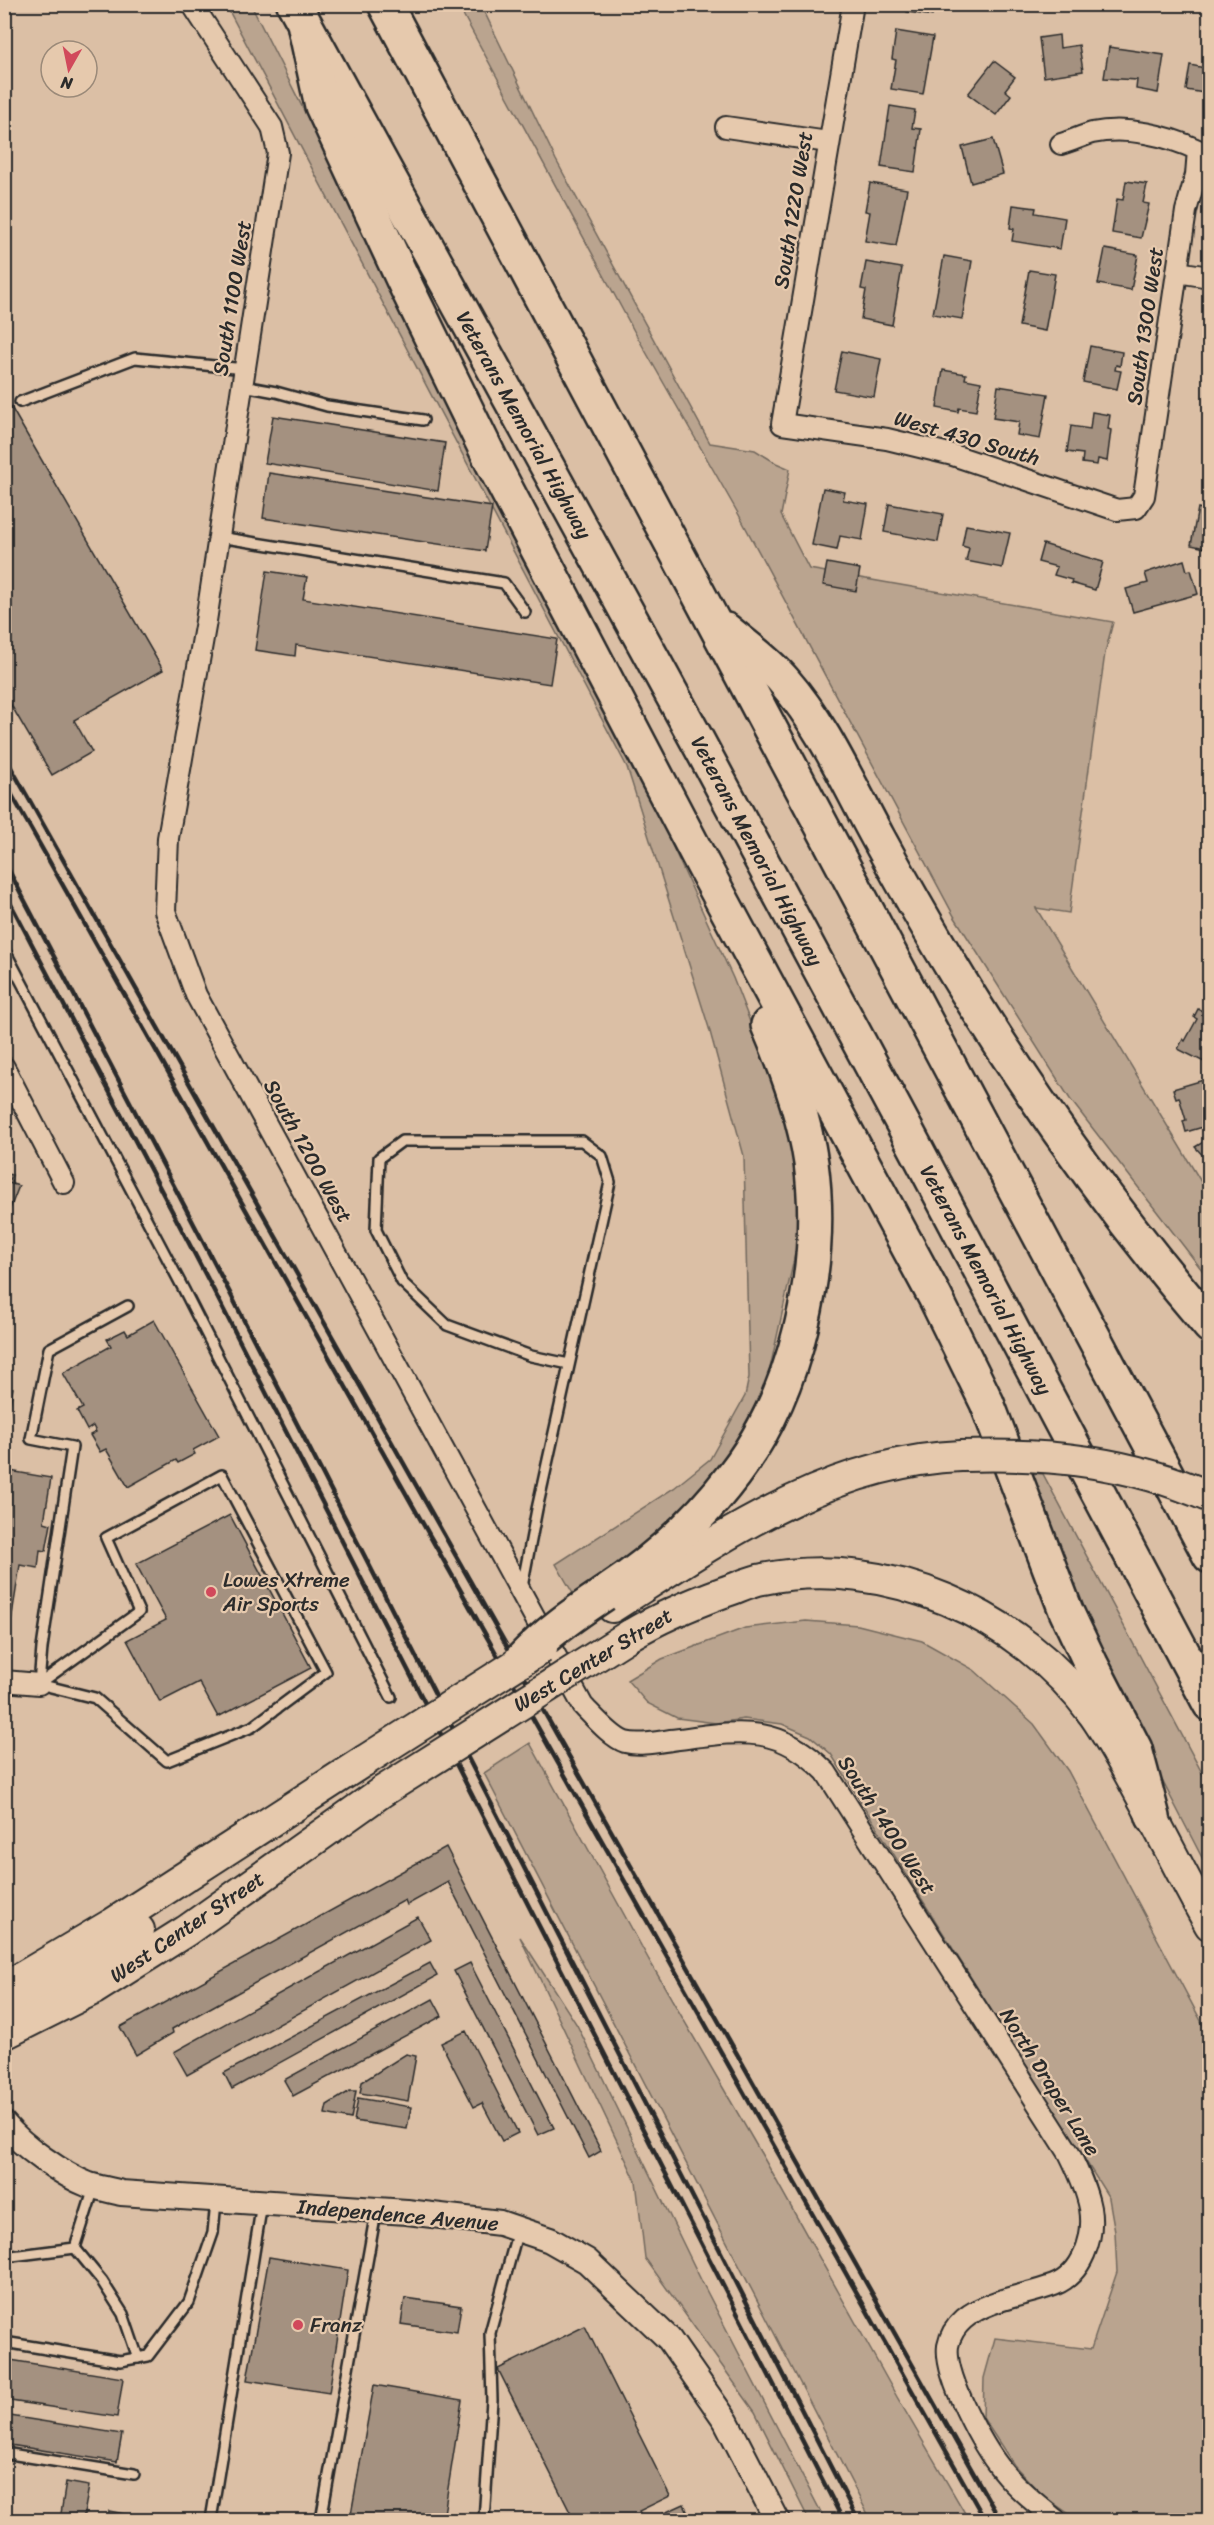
<svg xmlns="http://www.w3.org/2000/svg" width="1214" height="2525" font-family="Sriracha,sans-serif">
<rect width="100%" height="100%" fill="#dbbfa5"/>
<filter id="ink" filterUnits="userSpaceOnUse"><feTurbulence type="fractalNoise" baseFrequency=".0167" numOctaves="2"/><feDisplacementMap in="SourceGraphic" scale="12" xChannelSelector="R" yChannelSelector="G"/><feConvolveMatrix kernelMatrix="1 2 1 2 8 2 1 2 1" color-interpolation-filters="sRGB"/></filter>
<g filter="url(#ink)">
<g fill="#baa48f" stroke="#72685d" stroke-width="1.5">
<polygon points="226,5 251,5 661,821 733,978 777,1091 794,1154 802,1208 796,1250 767,1382 750,1417 721,1467 693,1502 654,1540 575,1597 556,1564 674,1488 710,1459 745,1396 749,1377 744,1156 709,1028 627,767"/>
<polygon points="458,5 481,5 556,160 710,443 755,450 776,463 790,469 781,515 809,569 1113,622 1105,653 1069,913 1036,908 1209,1195 1209,1279 1070,1099 954,916 739,515 634,331"/>
<polygon points="1027,1473 1043,1474 1209,1786 1209,1871 1138,1734 1087,1628"/>
<polygon points="806,1621 858,1625 922,1641 974,1670 1034,1724 1068,1771 1209,2036 1209,2520 1078,2520 1042,2495 1014,2465 983,2418 984,2378 995,2338 1091,2349 1117,2272 1115,2232 1109,2198 831,1754 810,1736 782,1724 744,1719 716,1723 677,1718 647,1703 627,1680 662,1659 745,1628"/>
<polygon points="530,1743 649,1960 766,2162 897,2397 969,2520 871,2520 484,1773"/>
<polygon points="520,1937 577,2025 702,2282 825,2520 809,2520 755,2412 645,2258 636,2181"/>
</g>
<g fill="#a49180" stroke="#2b2b2b" stroke-width="1.5">
<polygon points="909,4 934,4 932,16 907,12"/>
<polygon points="896,31 933,37 923,94 891,89 896,60 892,59"/>
<polygon points="1059,35 1060,48 1079,45 1083,71 1044,77 1039,38"/>
<polygon points="1109,47 1164,55 1158,93 1136,89 1137,80 1104,78"/>
<polygon points="994,61 1015,77 1005,90 1011,95 996,115 968,94"/>
<polygon points="1190,65 1210,69 1210,94 1186,90"/>
<polygon points="890,106 915,110 912,128 921,129 915,172 881,167"/>
<polygon points="993,139 1003,174 971,183 962,147"/>
<polygon points="1126,181 1147,184 1143,203 1149,204 1141,238 1112,233 1117,199 1123,200"/>
<polygon points="870,183 907,189 896,246 865,241 870,212 865,211"/>
<polygon points="1013,205 1036,208 1035,213 1065,218 1060,249 1012,241 1014,229 1010,228"/>
<polygon points="1105,249 1138,255 1131,290 1098,284"/>
<polygon points="944,256 972,261 962,319 933,314"/>
<polygon points="866,262 902,268 892,325 861,319 866,290 861,289"/>
<polygon points="1029,270 1055,274 1045,331 1019,326"/>
<polygon points="1090,346 1122,352 1120,366 1116,365 1115,370 1121,371 1117,389 1083,382"/>
<polygon points="842,351 881,359 874,397 834,390"/>
<polygon points="943,370 966,374 965,379 981,382 976,411 959,408 958,412 937,408"/>
<polygon points="998,386 1048,394 1040,439 1017,435 1019,422 993,418"/>
<polygon points="4,395 163,670 74,720 92,752 52,775 4,693"/>
<polygon points="1092,412 1110,415 1108,429 1111,430 1107,461 1098,459 1097,465 1082,463 1083,454 1067,452 1071,426 1090,429"/>
<polygon points="273,416 445,443 438,491 265,463"/>
<polygon points="269,473 492,507 485,551 263,518"/>
<polygon points="1208,474 1210,474 1210,549 1191,545 1198,508 1202,509"/>
<polygon points="823,488 845,492 843,500 868,504 862,540 840,536 837,550 812,545"/>
<polygon points="889,504 943,514 938,542 884,532"/>
<polygon points="966,525 1010,533 1002,568 966,561 969,548 962,546"/>
<polygon points="1043,544 1103,562 1095,590 1071,583 1072,580 1054,575 1057,567 1038,562"/>
<polygon points="1184,560 1187,571 1191,570 1198,594 1133,612 1126,589 1148,583 1145,573"/>
<polygon points="827,563 860,569 856,591 823,585"/>
<polygon points="267,571 307,577 303,599 557,639 550,684 296,645 295,656 255,650"/>
<polygon points="1198,1009 1210,1014 1210,1065 1178,1049 1183,1039 1185,1041 1197,1019 1194,1017"/>
<polygon points="1210,1078 1210,1125 1186,1132 1183,1121 1186,1120 1179,1097 1176,1098 1173,1089"/>
<polygon points="1210,1138 1210,1163 1195,1147"/>
<polygon points="4,1173 12,1175 9,1183 19,1186 4,1224"/>
<polygon points="154,1320 219,1436 193,1450 195,1454 178,1463 176,1460 128,1487 106,1449 100,1452 90,1435 96,1432 93,1426 87,1430 77,1411 83,1408 63,1373 111,1346 107,1339 125,1330 128,1335"/>
<polygon points="4,1387 13,1388 4,1439"/>
<polygon points="4,1470 51,1478 44,1522 51,1524 46,1551 40,1550 38,1568 20,1565 9,1634 4,1633"/>
<polygon points="230,1515 311,1668 218,1717 199,1682 160,1702 127,1640 166,1620 136,1564"/>
<polygon points="446,1847 601,2151 589,2158 448,1882 407,1905 405,1900 172,2029 173,2033 136,2055 120,2027"/>
<polygon points="418,1917 431,1940 187,2075 174,2052"/>
<polygon points="430,1963 437,1976 232,2089 224,2073"/>
<polygon points="470,1963 554,2128 538,2135 454,1971"/>
<polygon points="433,1999 442,2016 293,2096 284,2080"/>
<polygon points="466,2031 518,2133 502,2141 482,2103 474,2107 441,2043"/>
<polygon points="406,2054 416,2056 408,2101 360,2093 362,2082"/>
<polygon points="350,2091 356,2091 351,2119 325,2114 327,2105"/>
<polygon points="358,2098 411,2107 407,2129 354,2121"/>
<polygon points="269,2257 348,2270 329,2393 247,2380"/>
<polygon points="405,2298 461,2306 457,2332 401,2324"/>
<polygon points="585,2326 670,2496 639,2511 644,2520 574,2520 498,2369"/>
<polygon points="4,2359 123,2378 117,2417 4,2400"/>
<polygon points="374,2385 462,2400 443,2520 350,2520"/>
<polygon points="4,2415 122,2434 117,2462 4,2444"/>
<polygon points="66,2482 89,2486 83,2520 60,2520"/>
<polygon points="684,2504 692,2520 649,2520"/>
<polygon points="109,2511 135,2516 134,2520 107,2520"/>
</g>
<g fill="none" stroke-linecap="round" stroke-linejoin="round">
<defs>
<g id="service">
<polyline points="243,386 276,392 327,406 423,420"/>
<polyline points="20,402 135,358 245,369"/>
<polyline points="219,537 504,583 525,612"/>
<polyline points="4,949 184,1290 391,1697"/>
<polygon points="222,1475 326,1672 252,1727 167,1761 95,1698 39,1684 139,1612 106,1538"/>
<polyline points="522,1587 537,1509 610,1182 602,1156 582,1141 402,1141 379,1158 376,1230 402,1282 447,1325 531,1356 569,1364"/>
<polyline points="39,1684 42,1648 72,1447 31,1439 49,1349 128,1306"/>
<polyline points="75,2248 102,2281 123,2314 138,2358"/>
<polyline points="4,2257 75,2248 94,2188"/>
<polyline points="4,2342 120,2361 148,2356 189,2302 213,2233 216,2201"/>
<polyline points="4,2453 134,2474"/>
<polyline points="211,2520 262,2203"/>
<polyline points="321,2520 376,2212"/>
<polyline points="484,2520 492,2400 490,2333 518,2230"/>
</g>
<g id="minor">
<path d="M192,4L272,127L278,153L206,621L168,838L165,911L196,995L583,1706C593,1716 612,1738 625,1742C639,1746 657,1742 671,1740C736,1732 776,1721 826,1772L1069,2153C1078,2171 1086,2188 1090,2208C1095,2238 1082,2274 1054,2285C1025,2296 988,2299 964,2319C956,2326 950,2335 948,2346C944,2376 983,2447 1002,2470C1017,2489 1038,2505 1056,2520"/>
<path d="M853,4L782,424L887,439L953,455L1117,510L1136,508L1144,496L1186,211L1196,175L1198,150C1166,135 1127,126 1092,133C1082,136 1071,141 1061,144"/>
<polyline points="726,127 828,142"/>
<polyline points="1177,272 1210,277"/>
<polyline points="4,1067 64,1183"/>
<polyline points="4,1681 39,1684"/>
</g>
<path id="tertiary" d="M4,2124C22,2146 63,2175 89,2185C99,2188 111,2190 121,2193L407,2212L500,2223L550,2240L587,2261L669,2339L726,2421L777,2520"/>
<g id="primary">
<path d="M612,1607C719,1539 829,1461 961,1456"/>
<path d="M630,1635C660,1617 691,1604 724,1592C737,1588 750,1581 763,1579C885,1554 1021,1614 1094,1715C1113,1742 1128,1771 1144,1801C1166,1842 1187,1884 1210,1925"/>
<polyline points="4,1988 112,1924 364,1761"/>
<polyline points="15,2009 139,1930"/>
<polyline points="4,2034 94,1989 186,1931 383,1791"/>
</g>
<g id="motorway">
<polyline points="294,4 697,740 911,1139 1210,1704"/>
<polyline points="385,4 1210,1556"/>
<polyline points="305,28 322,106 405,284 492,462 703,865 935,1297 987,1403 1066,1611 1091,1664 1135,1749 1153,1817"/>
<path d="M726,630C745,646 768,662 784,681C824,727 848,783 877,836C907,891 939,947 972,1000C1043,1114 1123,1224 1210,1326"/>
<path d="M604,1594C653,1562 698,1522 734,1474C797,1392 825,1266 811,1163C804,1115 787,1069 768,1025"/>
</g>
</defs>
<use href="#service" stroke="#2b2b2b" stroke-width="14"/>
<use href="#minor" stroke="#2b2b2b" stroke-width="24"/>
<use href="#tertiary" stroke="#2b2b2b" stroke-width="28"/>
<use href="#primary" stroke="#2b2b2b" stroke-width="34"/>
<use href="#motorway" stroke="#2b2b2b" stroke-width="38"/>
<use href="#service" stroke="#e6c9ad" stroke-width="9"/>
<use href="#minor" stroke="#e6c9ad" stroke-width="20"/>
<use href="#tertiary" stroke="#e6c9ad" stroke-width="24"/>
<use href="#primary" stroke="#e6c9ad" stroke-width="30"/>
<use href="#motorway" stroke="#e6c9ad" stroke-width="33"/>
<g stroke="#2b2b2b" stroke-width="4.5">
<polyline points="4,755 1000,2520"/>
<polyline points="4,781 985,2520"/>
<polyline points="4,861 231,1295 858,2520"/>
<polyline points="4,891 213,1289 843,2520"/>
</g>
<defs>
<g id="primary-bridge">
<path d="M961,1456C1048,1453 1129,1461 1210,1497"/>
<polyline points="364,1761 542,1648"/>
<polyline points="383,1791 630,1635"/>
</g>
<path id="motorway-bridge" d="M521,1660C545,1634 574,1614 604,1594"/>
</defs>
<use href="#primary-bridge" stroke="#2b2b2b" stroke-width="34" stroke-linecap="butt"/>
<use href="#motorway-bridge" stroke="#2b2b2b" stroke-width="38" stroke-linecap="butt"/>
<use href="#primary-bridge" stroke="#e6c9ad" stroke-width="30"/>
<use href="#motorway-bridge" stroke="#e6c9ad" stroke-width="33"/>
</g>
</g>
<g fill="#d1495b" stroke="#e6c9ad" stroke-width="2">
<circle cx="211" cy="1592" r="6"/>
<circle cx="298" cy="2325" r="6"/>
</g>
<g text-anchor="middle" stroke-width="4.5" stroke-linejoin="round" paint-order="stroke">
<g font-size="21" fill="#2b2b2b" stroke="#e6c9ad">
<text transform="translate(793 210) rotate(-81)" y="7">South 1220 West</text>
<text transform="translate(232 298) rotate(-81)" y="7">South 1100 West</text>
<text transform="translate(1145 326) rotate(-82)" y="7">South 1300 West</text>
<text transform="translate(524 425) rotate(61)" y="7">Veterans Memorial Highway</text>
<text transform="translate(967 438) rotate(16)" y="7">West 430 South</text>
<text transform="translate(757 851) rotate(62)" y="7">Veterans Memorial Highway</text>
<text transform="translate(308 1151) rotate(61)" y="7">South 1200 West</text>
<text transform="translate(986 1280) rotate(62)" y="7">Veterans Memorial Highway</text>
<text transform="translate(593 1660) rotate(-31)" y="7">West Center Street</text>
<text transform="translate(887 1825) rotate(57)" y="7">South 1400 West</text>
<text transform="translate(187 1927) rotate(-34)" y="7">West Center Street</text>
<text transform="translate(1050 2082) rotate(58)" y="7">North Draper Lane</text>
<text transform="translate(398 2215) rotate(5)" y="7">Independence Avenue</text>
</g>
<g font-size="21" fill="#2b2b2b" stroke="#e6c9ad" text-anchor="start">
<text x="223" y="1587">Lowes Xtreme<tspan x="223" dy="24">Air Sports</tspan></text>
<text x="310" y="2332">Franz</text>
</g>
</g>
<rect width="1214" height="2525" fill="none" stroke="#e6c9ad" stroke-width="24"/>
<rect x="12" y="12" width="1190" height="2501" fill="none" stroke="#2b2b2b" stroke-width="2" filter="url(#ink)"/>
<g transform="translate(69 69) rotate(189)"><circle r="28" fill="#e6c9ad" stroke="#9b8a79" stroke-width="1.5"/>
<path d="M0-4.5L10 22L0 15L-10 22Z" fill="#d1495b"/>
<text y="-9" font-size="16" font-weight="bold" text-anchor="middle" fill="#2b2b2b">N</text>
</g>
</svg>
